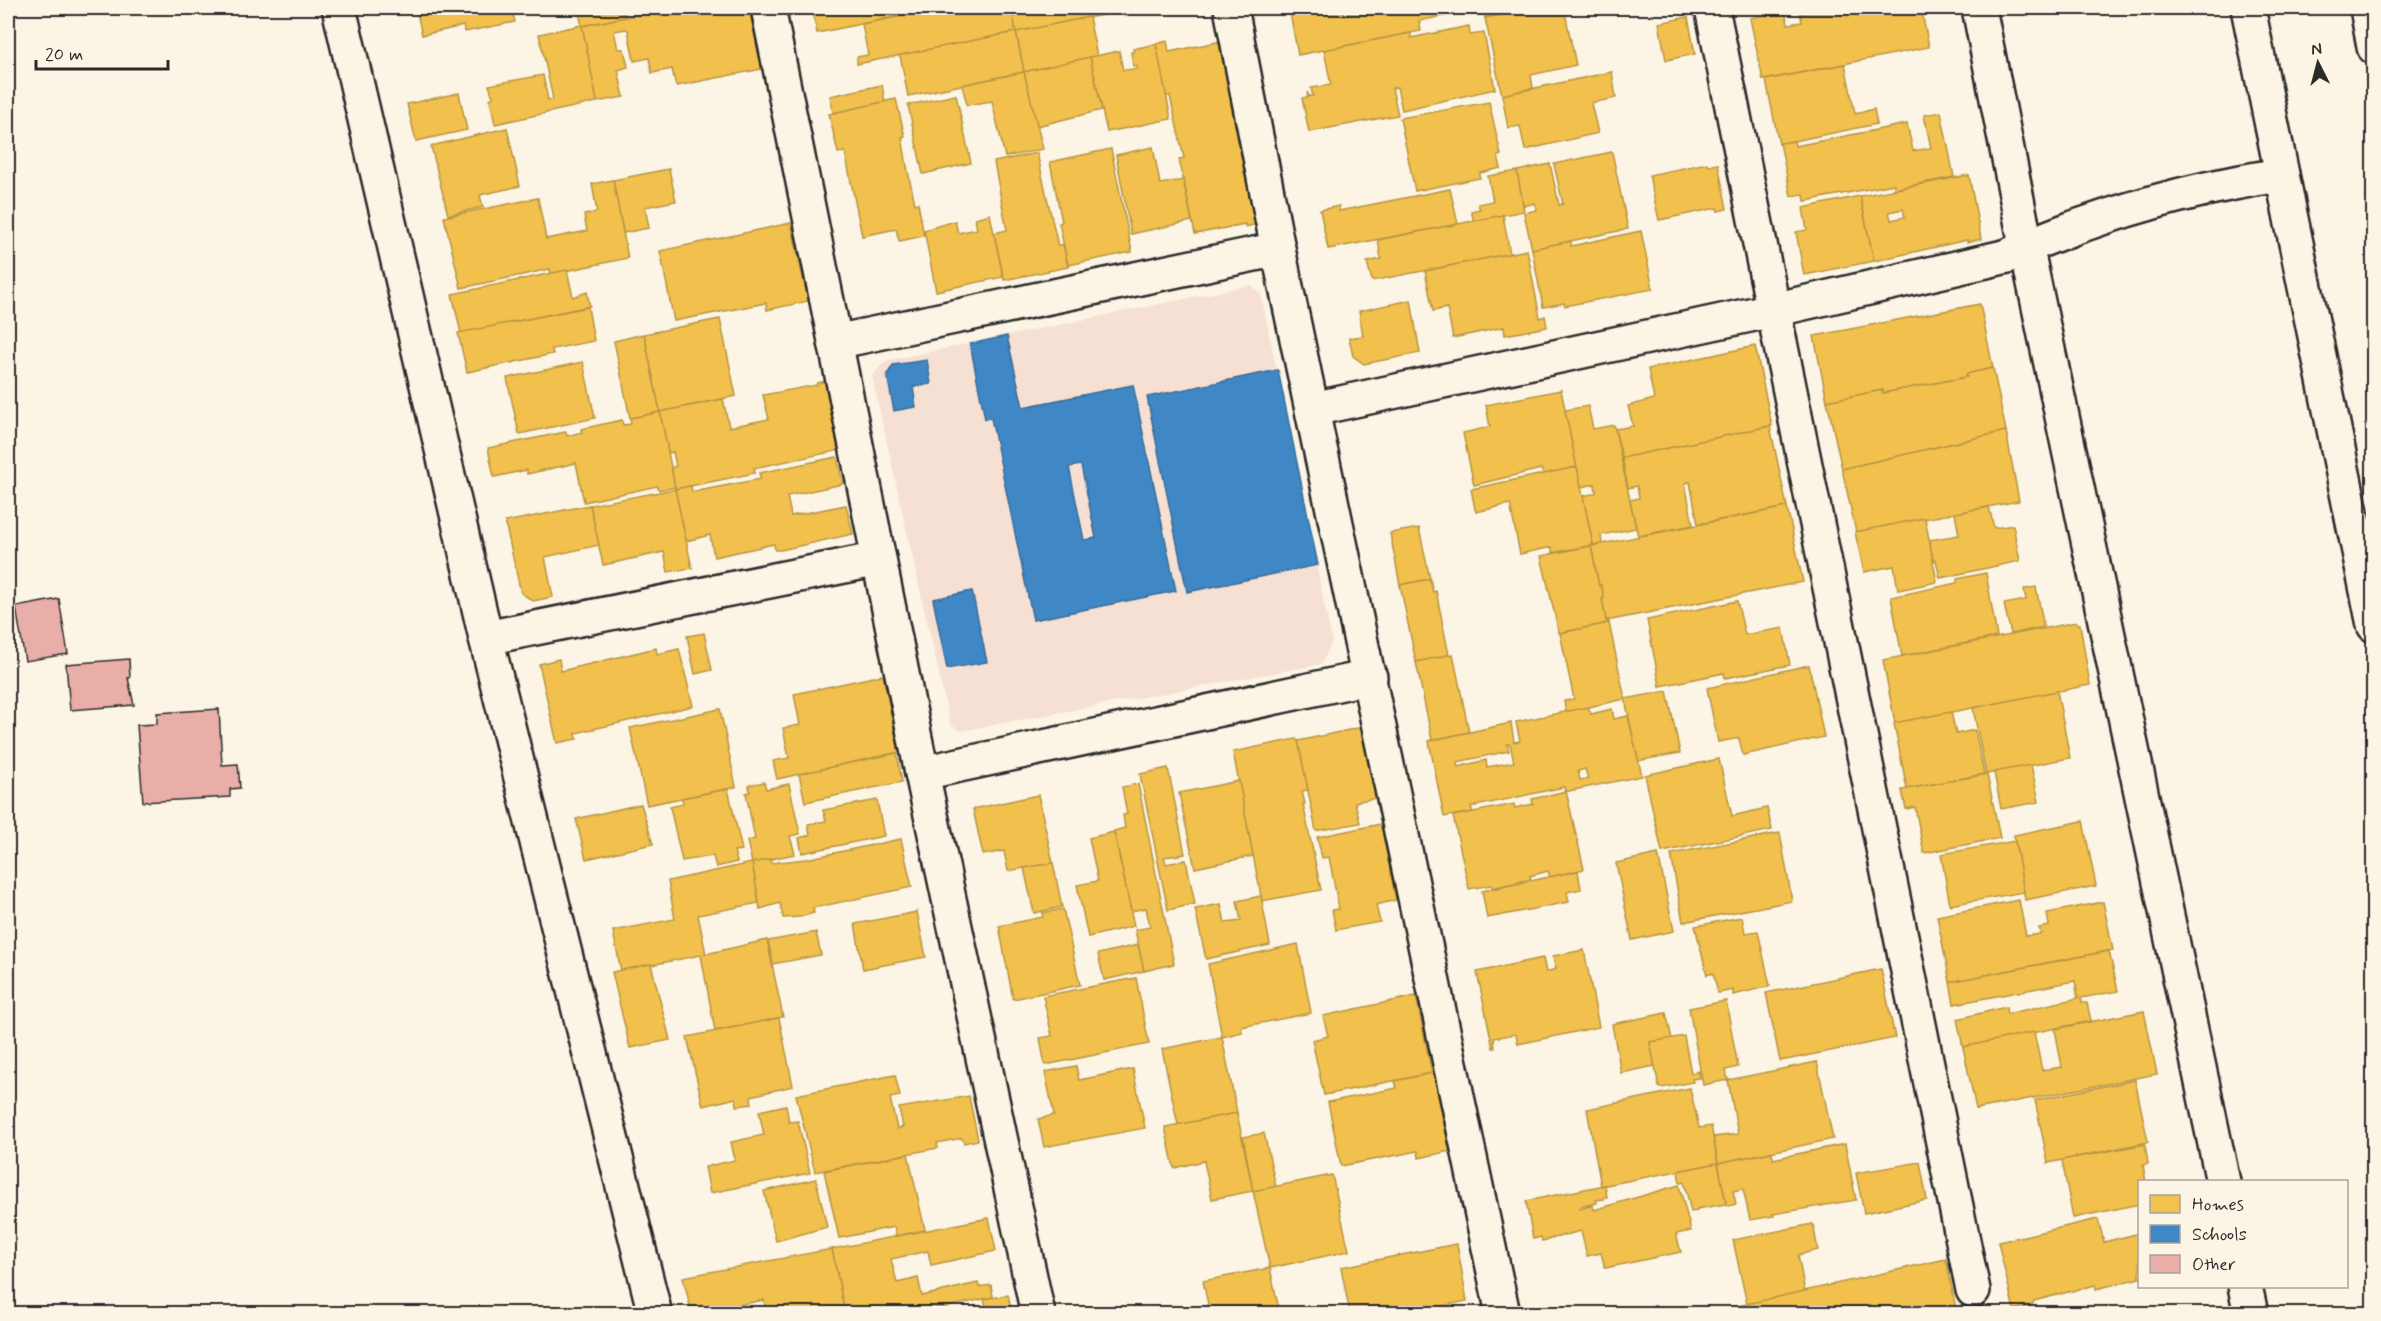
<svg xmlns="http://www.w3.org/2000/svg" width="2381" height="1321" font-family="Mynerve,sans-serif">
<rect width="100%" height="100%" fill="#fcf5e5"/>
<filter id="ink" filterUnits="userSpaceOnUse"><feTurbulence type="fractalNoise" baseFrequency=".0167" numOctaves="2"/><feDisplacementMap in="SourceGraphic" scale="12" xChannelSelector="R" yChannelSelector="G"/><feConvolveMatrix kernelMatrix="1 2 1 2 8 2 1 2 1" color-interpolation-filters="sRGB"/></filter>
<g filter="url(#ink)">
<polygon fill="#f6e0d3" points="1251,285 1261,294 1332,641 1322,664 961,731 950,724 872,376 885,361"/>
<g fill="#f2c14e" stroke="#b69444" stroke-width="1.5" fill-rule="evenodd">
<polygon points="416,8 511,8 515,22 465,32 463,26 422,35"/>
<polygon points="578,8 623,8 625,17 582,26"/>
<polygon points="671,8 749,8 762,69 676,86 672,69 652,73 649,58 634,61 628,30 626,29 614,31 618,49 624,49 628,67 618,70 624,97 597,102 582,26"/>
<polygon points="812,8 907,8 909,14 817,33"/>
<polygon points="944,8 1012,8 1016,32 857,64 857,57 868,55 862,24"/>
<polygon points="1012,8 1138,8 1016,32"/>
<polygon points="1315,8 1342,8 1344,16 1348,15 1347,8 1482,8 1419,21 1421,31 1298,55 1290,13"/>
<polygon points="1483,8 1536,8 1485,18"/>
<polygon points="1536,8 1564,8 1576,65 1531,75 1533,88 1502,95 1485,18"/>
<polygon points="1799,8 1921,8 1929,47 1763,80 1750,18 1785,11 1788,24 1802,22"/>
<polygon points="1089,17 1097,56 1024,72 1016,32"/>
<polygon points="1688,17 1695,54 1666,60 1659,23"/>
<polygon points="582,25 597,102 495,124 490,99 493,97 489,85 543,75 548,100 553,99 539,34"/>
<polygon points="1469,26 1470,35 1484,33 1495,89 1402,110 1397,87 1392,88 1398,115 1309,132 1302,98 1308,97 1307,92 1309,96 1313,96 1311,88 1331,85 1324,50 1411,33 1411,38"/>
<polygon points="1016,32 1024,72 908,96 900,55"/>
<polygon points="1167,41 1169,52 1222,41 1262,223 1245,227 1245,224 1195,234 1179,159 1184,158 1170,96 1166,96 1156,44"/>
<polygon points="1156,44 1171,119 1107,132 1090,57 1119,51 1123,70 1137,69 1137,66 1133,66 1131,52 1134,52 1133,49"/>
<polygon points="1090,57 1102,110 1037,126 1024,72"/>
<polygon points="1845,64 1855,114 1874,109 1877,124 1779,144 1766,80"/>
<polygon points="1024,72 1043,149 1005,157 992,101 967,105 962,85"/>
<polygon points="1612,72 1616,98 1591,103 1598,133 1525,150 1520,126 1508,128 1502,95"/>
<polygon points="882,85 885,102 833,113 830,96"/>
<polygon points="459,93 467,130 416,141 407,104"/>
<polygon points="956,95 971,163 923,174 908,105"/>
<polygon points="896,99 905,137 902,137 908,172 915,204 918,203 924,236 899,241 896,229 862,236 845,152 838,153 829,114"/>
<polygon points="1489,102 1501,155 1498,156 1501,168 1480,173 1480,178 1415,191 1400,118"/>
<polygon points="1941,112 1954,177 1894,189 1894,184 1805,201 1804,194 1791,196 1780,143 1794,141 1795,146 1907,124 1913,151 1931,148 1924,115"/>
<polygon points="507,128 520,186 480,195 483,207 448,215 431,146"/>
<polygon points="1153,147 1160,184 1183,180 1192,221 1131,234 1116,155"/>
<polygon points="1111,149 1132,252 1068,265 1059,223 1062,222 1050,162"/>
<polygon points="1612,152 1628,229 1532,249 1524,213 1537,210 1535,203 1523,206 1517,171 1550,164 1559,205 1563,204 1554,164"/>
<polygon points="1037,153 1058,246 1063,244 1068,267 1004,280 994,233 1007,230 994,162"/>
<polygon points="1707,163 1708,166 1718,164 1727,209 1718,211 1717,208 1659,220 1649,175"/>
<polygon points="669,169 676,201 645,207 649,228 623,233 613,180"/>
<polygon points="1517,171 1524,211 1474,221 1471,211 1480,209 1478,204 1493,201 1488,176"/>
<path d="M1969,175L1981,239L1967,242V240L1874,261L1860,196ZM1903,209L1905,217L1891,220L1889,212Z"/>
<polygon points="613,180 628,258 551,274 550,269 461,288 444,217 538,198 546,239 587,231 584,215 597,212 592,184"/>
<polygon points="1450,189 1458,224 1328,249 1320,210 1339,206 1339,211"/>
<polygon points="1860,196 1874,261 1804,275 1796,232 1807,230 1803,208"/>
<polygon points="990,214 1003,277 936,291 924,230 955,221 958,233 977,229 975,218"/>
<polygon points="1503,215 1510,254 1372,281 1367,262 1381,259 1378,240"/>
<polygon points="791,223 808,301 767,310 766,303 674,321 660,251"/>
<polygon points="1641,231 1653,289 1565,306 1564,303 1543,307 1532,249 1571,241 1571,246"/>
<polygon points="1527,250 1540,318 1545,316 1547,327 1505,335 1504,327 1453,338 1447,308 1433,311 1425,271"/>
<polygon points="567,270 573,297 587,292 590,306 461,333 452,294"/>
<polygon points="1411,300 1420,353 1364,364 1353,356 1349,338 1363,336 1359,311"/>
<polygon points="1980,304 1993,368 1966,374 1967,377 1883,393 1883,390 1827,401 1814,336"/>
<polygon points="588,307 594,341 552,349 553,354 467,372 458,333"/>
<polygon points="720,319 736,396 660,412 644,334"/>
<polygon points="644,334 660,412 630,418 614,341"/>
<polygon points="1755,346 1772,426 1622,458 1615,429 1633,426 1628,406 1654,399 1648,369"/>
<polygon points="583,362 595,418 519,434 507,378"/>
<polygon points="1993,368 2006,431 1842,469 1827,401 1883,390 1883,393 1967,377 1966,374"/>
<polygon points="826,381 841,450 754,468 755,473 675,489 671,468 676,466 673,452 668,453 660,412 723,399 729,427 769,419 763,395 817,385 817,383"/>
<polygon points="1561,390 1577,467 1543,475 1541,469 1474,485 1463,433 1490,427 1486,405"/>
<polygon points="1588,406 1593,429 1614,425 1636,528 1601,535 1602,544 1593,545 1583,496 1596,493 1595,484 1581,487 1565,410"/>
<polygon points="660,412 675,487 659,490 657,486 584,502 576,463 527,474 527,470 494,477 488,448 566,432 567,436 582,432 581,429 622,420 623,425 631,424 630,418"/>
<polygon points="1770,426 1787,507 1698,524 1690,482 1685,483 1693,525 1638,536 1630,500 1639,498 1637,486 1628,488 1622,458"/>
<polygon points="2006,431 2019,501 1856,532 1842,469"/>
<polygon points="837,457 843,484 787,496 791,516 846,505 853,534 781,550 775,550 774,544 714,557 710,535 686,541 675,489 691,486 692,492 761,479 759,473"/>
<polygon points="1577,467 1593,545 1552,553 1552,547 1520,554 1510,504 1476,512 1475,509 1471,489"/>
<polygon points="675,489 692,568 668,572 664,552 603,565 590,505"/>
<polygon points="590,505 599,545 545,557 553,597 533,601 521,593 505,522"/>
<polygon points="1787,507 1803,582 1606,621 1602,599 1604,598 1601,585 1599,586 1591,546"/>
<polygon points="1989,507 1994,528 2013,525 2020,561 1940,578 1936,560 1933,561 1929,540 1959,535 1955,513"/>
<polygon points="1925,518 1937,582 1898,590 1894,566 1864,572 1855,532"/>
<polygon points="1419,528 1430,579 1400,585 1390,533"/>
<polygon points="1591,546 1599,586 1601,585 1604,598 1602,599 1606,621 1608,620 1609,623 1559,633 1541,556"/>
<polygon points="1986,573 1997,637 1902,656 1891,597 1957,583 1957,579"/>
<polygon points="1430,579 1433,592 1436,591 1449,655 1416,662 1400,585"/>
<polygon points="2036,587 2044,627 2011,634 2004,604 2026,600 2024,589"/>
<polygon points="1737,601 1745,635 1783,628 1790,665 1725,678 1724,673 1660,686 1647,620"/>
<polygon points="2077,622 2077,624 2080,624 2090,685 1895,723 1883,660"/>
<polygon points="1609,623 1625,699 1566,712 1564,701 1574,699 1560,633"/>
<polygon points="704,633 712,670 695,674 687,636"/>
<polygon points="656,648 657,654 679,649 693,706 576,733 577,739 557,743 539,664 559,659 561,671"/>
<polygon points="1453,654 1469,732 1432,740 1416,662"/>
<polygon points="1809,665 1824,737 1743,755 1739,738 1718,742 1707,688"/>
<polygon points="883,675 899,752 777,779 773,761 789,758 783,728 800,725 794,694"/>
<polygon points="1667,691 1680,753 1638,761 1625,699"/>
<polygon points="2057,691 2070,758 1986,774 1973,708"/>
<path d="M1588,707L1591,714L1612,709L1614,719L1628,716L1642,776L1569,791L1565,792L1564,787L1471,807L1473,812L1444,817L1429,741L1511,723L1514,742L1520,741L1516,722ZM1507,744H1510L1514,762L1487,767L1486,760L1458,767L1457,762L1509,751ZM1585,769L1588,779L1580,780L1578,771Z"/>
<polygon points="720,709 736,787 647,805 630,728"/>
<polygon points="1951,712 1956,734 1975,730 1984,774 1907,789 1894,723"/>
<polygon points="1363,727 1376,798 1355,802 1360,823 1316,831 1298,741"/>
<polygon points="1296,739 1298,741 1308,790 1302,791 1305,804 1303,804 1321,890 1262,901 1233,752"/>
<polygon points="897,753 902,782 805,802 799,774"/>
<polygon points="1719,759 1732,816 1767,808 1772,830 1662,852 1645,775"/>
<polygon points="2031,765 2039,802 2001,809 1994,772"/>
<polygon points="1168,768 1185,854 1164,857 1166,864 1186,860 1195,904 1168,910 1140,774"/>
<polygon points="1987,774 2000,838 1924,853 1915,807 1906,809 1902,790"/>
<polygon points="1239,781 1253,856 1195,868 1179,793"/>
<polygon points="764,782 766,789 789,784 800,834 790,836 795,854 752,863 747,841 755,839 746,793 750,792 749,785"/>
<polygon points="1138,784 1174,964 1144,971 1135,930 1150,927 1146,908 1131,911 1114,831 1125,828 1123,815 1127,814 1122,787"/>
<polygon points="728,789 742,850 734,851 737,862 716,867 713,856 682,861 670,807 683,804 682,798"/>
<polygon points="1566,791 1584,869 1550,877 1548,871 1530,876 1531,879 1492,888 1491,885 1469,889 1453,816 1514,804 1515,808 1533,804 1532,799"/>
<polygon points="1038,795 1053,863 1008,871 1004,851 983,855 973,809"/>
<polygon points="877,800 884,836 802,853 799,838 810,835 808,824 826,821 823,810"/>
<polygon points="641,804 653,844 586,859 576,819"/>
<polygon points="2083,821 2096,886 2025,900 2014,835"/>
<polygon points="1381,824 1396,900 1376,905 1380,922 1336,930 1332,910 1339,909 1329,857 1322,858 1317,837"/>
<polygon points="1114,832 1134,926 1088,937 1077,885 1098,881 1089,838"/>
<polygon points="1780,833 1792,901 1683,922 1671,854"/>
<polygon points="901,839 912,887 813,908 814,913 800,917 783,918 780,903 760,909 752,863 771,859 771,863 806,859"/>
<polygon points="2015,841 2024,892 1950,905 1941,854"/>
<polygon points="1658,854 1674,931 1632,940 1616,863"/>
<polygon points="752,863 759,903 698,915 706,954 621,971 613,931 675,919 668,881"/>
<polygon points="1053,863 1062,907 1034,913 1024,868"/>
<polygon points="1578,871 1581,889 1567,892 1569,902 1487,918 1482,891"/>
<polygon points="1261,896 1270,945 1206,959 1195,909 1221,904 1225,923 1241,921 1237,901"/>
<polygon points="2019,900 2026,936 2041,934 2039,928 2049,926 2047,913 2103,902 2113,950 1950,982 1937,916"/>
<polygon points="1063,909 1080,985 1013,999 999,926 1043,917 1042,913"/>
<polygon points="917,912 926,957 863,969 855,924"/>
<polygon points="1742,917 1745,933 1758,931 1770,986 1733,995 1733,990 1718,993 1713,973 1707,975 1695,926"/>
<polygon points="816,932 821,955 773,964 768,941"/>
<polygon points="767,940 783,1017 715,1031 701,955"/>
<polygon points="1298,944 1311,1013 1241,1027 1242,1032 1222,1037 1208,964"/>
<polygon points="1138,945 1144,971 1104,980 1098,954"/>
<polygon points="1584,950 1599,1027 1518,1044 1516,1034 1494,1038 1495,1048 1493,1048 1477,972 1543,958 1546,972 1556,969 1553,956"/>
<polygon points="2109,951 2118,991 2081,998 2082,1003 2087,1003 2091,1021 1963,1047 1957,1019 2006,1007 2007,1014 2078,998 2075,981 1954,1004 1950,982"/>
<polygon points="651,964 670,1040 630,1048 612,972"/>
<polygon points="1881,969 1895,1038 1780,1061 1766,993"/>
<polygon points="1136,978 1149,1044 1045,1065 1040,1038 1052,1036 1043,996"/>
<polygon points="1416,996 1432,1073 1324,1095 1312,1040 1328,1036 1323,1016"/>
<polygon points="1726,1001 1738,1067 1726,1070 1728,1080 1703,1085 1689,1008"/>
<polygon points="2144,1011 2157,1074 1976,1109 1963,1047 2034,1032 2042,1070 2062,1067 2055,1029"/>
<polygon points="1666,1013 1672,1039 1650,1042 1655,1066 1621,1073 1612,1024"/>
<polygon points="779,1018 793,1086 751,1096 752,1104 737,1106 736,1098 703,1106 687,1037"/>
<polygon points="1684,1036 1691,1073 1699,1071 1700,1078 1692,1079 1693,1082 1661,1088 1659,1087 1650,1042"/>
<polygon points="1222,1037 1237,1113 1178,1125 1162,1049"/>
<polygon points="1817,1062 1833,1139 1718,1163 1713,1137 1738,1134 1728,1080"/>
<polygon points="1076,1066 1079,1080 1133,1069 1145,1128 1044,1147 1038,1119 1054,1115 1045,1072"/>
<polygon points="1432,1073 1434,1074 1450,1151 1419,1158 1418,1151 1341,1166 1328,1102 1397,1088 1395,1081"/>
<polygon points="895,1075 900,1096 890,1098 897,1129 903,1127 899,1108 969,1096 978,1140 964,1143 962,1138 937,1143 938,1148 815,1172 796,1095"/>
<polygon points="2135,1080 2148,1142 2048,1163 2035,1100"/>
<polygon points="1690,1088 1699,1128 1711,1126 1718,1163 1601,1186 1587,1109"/>
<polygon points="786,1105 789,1122 798,1121 810,1173 710,1193 705,1167 735,1160 731,1142 764,1135 759,1111"/>
<polygon points="1237,1113 1253,1191 1212,1199 1204,1161 1174,1168 1165,1127"/>
<polygon points="1264,1133 1276,1187 1253,1191 1243,1137"/>
<polygon points="1845,1144 1856,1200 1773,1214 1774,1216 1750,1220 1743,1189 1733,1191 1736,1204 1729,1206 1726,1204 1718,1163 1772,1152 1773,1159"/>
<polygon points="2145,1144 2148,1164 2143,1165 2146,1182 2140,1182 2140,1204 2073,1218 2062,1160"/>
<polygon points="908,1154 925,1230 896,1236 894,1227 839,1238 824,1171"/>
<polygon points="1920,1162 1927,1200 1864,1213 1856,1173"/>
<polygon points="1718,1163 1726,1204 1697,1209 1697,1211 1691,1212 1684,1182 1680,1183 1678,1171"/>
<polygon points="1332,1175 1349,1251 1270,1268 1253,1191"/>
<polygon points="816,1179 827,1227 776,1241 764,1191"/>
<polygon points="1605,1185 1607,1197 1604,1197 1604,1199 1596,1200 1597,1203 1579,1207 1580,1209 1593,1205 1594,1210 1679,1185 1691,1231 1676,1234 1681,1252 1605,1268 1601,1253 1587,1256 1581,1231 1542,1241 1541,1237 1533,1239 1526,1201"/>
<polygon points="989,1218 996,1251 931,1265 928,1251 891,1259 897,1283 918,1278 922,1296 978,1283 979,1287 991,1285 993,1297 915,1314 845,1314 832,1249"/>
<polygon points="2098,1219 2104,1242 2140,1233 2140,1278 2096,1289 2095,1285 2034,1301 2032,1305 2014,1310 1998,1242"/>
<polygon points="1813,1224 1818,1250 1798,1255 1805,1292 1747,1304 1733,1240"/>
<polygon points="1457,1244 1467,1301 1403,1314 1350,1314 1341,1267"/>
<polygon points="832,1249 845,1314 766,1314 764,1300 692,1314 683,1277"/>
<polygon points="1946,1259 1957,1314 1752,1314 1752,1311 1744,1313 1742,1305"/>
<polygon points="1270,1268 1280,1314 1210,1314 1203,1281"/>
<polygon points="1008,1295 1012,1314 947,1314 986,1306 984,1299"/>
<polygon points="1742,1305 1744,1314 1712,1314"/>
</g>
<g fill="#3f88c5" stroke="#396c97" stroke-width="1.5" fill-rule="evenodd">
<path d="M1007,336L1023,407L1133,385L1176,591L1033,620L991,418L985,419L970,344ZM1081,465L1096,538L1084,540L1069,467Z"/>
<polygon points="927,360 931,384 913,387 916,407 894,411 887,375 893,365"/>
<polygon points="1278,370 1318,565 1187,592 1147,397"/>
<polygon points="972,591 987,662 947,669 933,599"/>
</g>
<g fill="#e9aea8" stroke="#2b2b2b" stroke-width="1.5">
<polygon points="59,599 68,654 25,661 16,607"/>
<polygon points="129,659 130,678 128,678 134,705 70,710 66,664"/>
<polygon points="219,709 222,765 238,764 240,788 230,789 230,797 143,802 137,725 157,724 157,713"/>
</g>
<g fill="none" stroke-linecap="round" stroke-linejoin="round">
<defs>
<g id="minor">
<polyline points="339,8 486,638 655,1314"/>
<polyline points="768,8 922,773 1038,1314"/>
<polyline points="1231,8 1278,249 1503,1314"/>
<polyline points="1712,8 1973,1290"/>
<polyline points="1979,8 2026,245 2223,1182"/>
<polyline points="2367,8 2374,47"/>
<polyline points="835,342 1278,249"/>
<path d="M1313,409L1773,310L2008,256C2029,244 2052,236 2076,227C2143,203 2211,185 2282,175"/>
<polyline points="486,638 879,559"/>
<polyline points="922,773 1370,677"/>
<polyline points="2245,1286 2251,1314"/>
</g>
<polyline id="major" points="2248,8 2374,625"/>
</defs>
<use href="#minor" stroke="#2b2b2b" stroke-width="38"/>
<use href="#major" stroke="#2b2b2b" stroke-width="38"/>
<use href="#minor" stroke="#fcf5e5" stroke-width="33"/>
<use href="#major" stroke="#fcf5e5" stroke-width="33"/>
</g>
</g>
<rect width="2381" height="1321" fill="none" stroke="#fcf5e5" stroke-width="30"/>
<rect x="15" y="15" width="2351" height="1291" fill="none" stroke="#2b2b2b" stroke-width="2" filter="url(#ink)"/>
<rect x="2138" y="1180" width="210" height="108" fill="#fcf5e5" stroke="#a8a49b" stroke-width="1.5"/>
<rect x="2150" y="1195" width="30" height="18" fill="#f2c14e" stroke="#a8a49b" stroke-width="1.5"/>
<text x="2192" y="1210" font-size="18" fill="#2b2b2b">Homes</text>
<rect x="2150" y="1225" width="30" height="18" fill="#3f88c5" stroke="#a8a49b" stroke-width="1.5"/>
<text x="2192" y="1240" font-size="18" fill="#2b2b2b">Schools</text>
<rect x="2150" y="1255" width="30" height="18" fill="#e9aea8" stroke="#a8a49b" stroke-width="1.5"/>
<text x="2192" y="1270" font-size="18" fill="#2b2b2b">Other</text>
<g transform="translate(2318 63) rotate(354)" stroke="#fcf5e5" stroke-width="4.5" paint-order="stroke">
<path d="M0-4.5L10 22L0 15L-10 22Z" fill="#2b2b2b"/>
<text y="-9" font-size="16" font-weight="bold" text-anchor="middle" fill="#2b2b2b">N</text>
</g>
<path d="M36 60v9h132v-9" fill="none" stroke="#2b2b2b" stroke-width="3"/>
<text x="45" y="60" font-size="18" fill="#2b2b2b" stroke="#fcf5e5" stroke-width="4.5" paint-order="stroke">20 m</text>
</svg>
